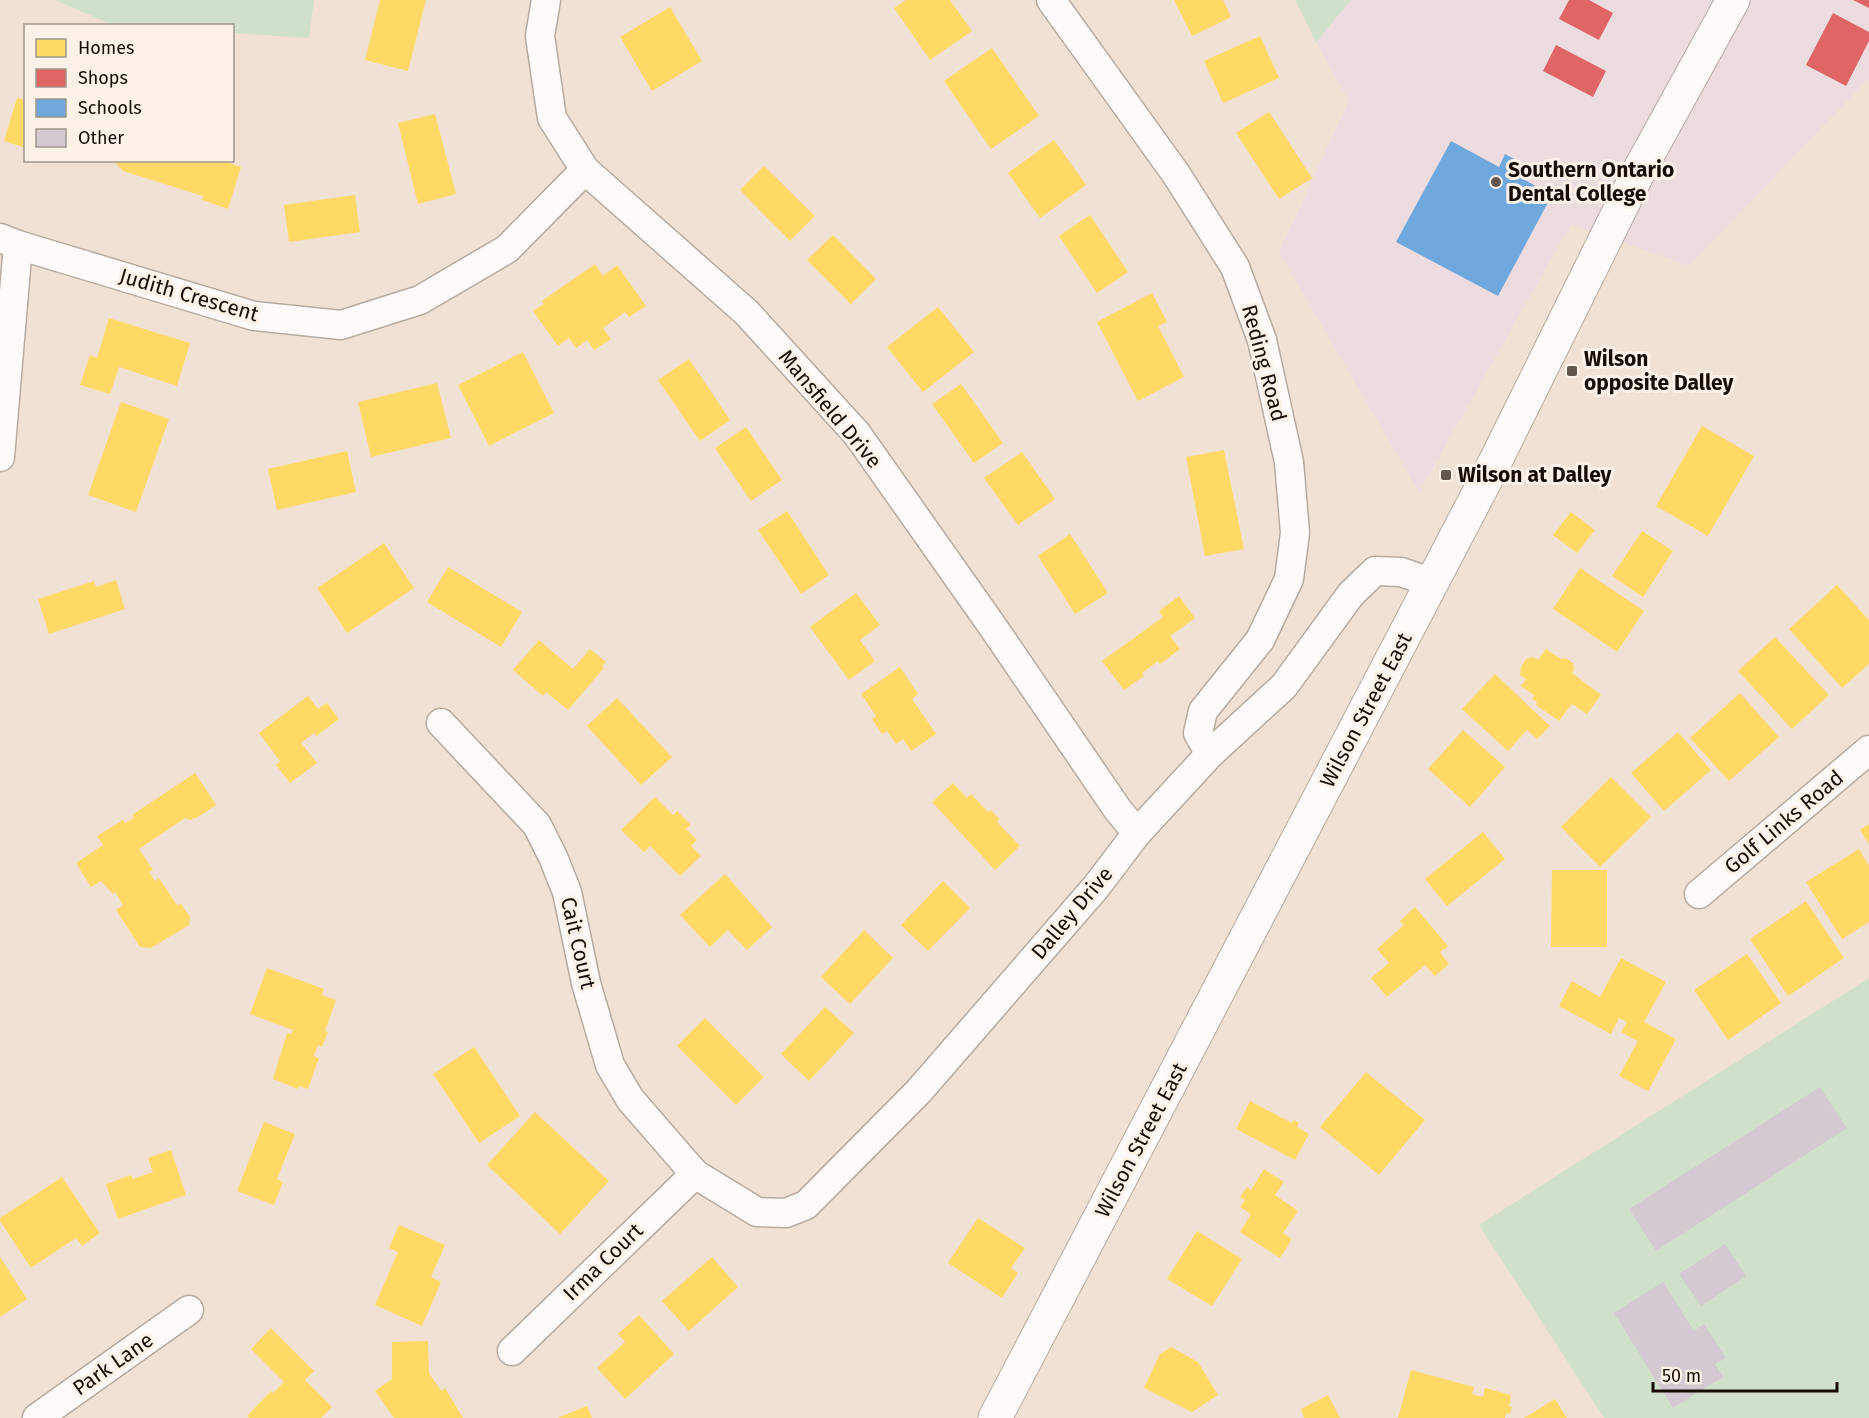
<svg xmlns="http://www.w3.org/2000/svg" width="1869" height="1418" font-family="'Fira Sans',sans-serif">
<rect width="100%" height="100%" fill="#f1e1d5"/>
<polygon fill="#ecdbdf" points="1351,0 1869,0 1869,78 1689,266 1571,224 1419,492 1279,252 1349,101 1316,42"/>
<g fill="#d1e0cb">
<polygon points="55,0 314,0 309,38 233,33 232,26 113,25"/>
<polygon points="1295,0 1351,0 1316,42"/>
<polygon points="1869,978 1869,1418 1604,1418 1479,1225"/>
</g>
<g fill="#ffd966">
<polygon points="380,0 426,0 408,71 365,60"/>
<polygon points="906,0 950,0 972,31 930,60 894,8"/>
<polygon points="1174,0 1223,0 1231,17 1192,36"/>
<polygon points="670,7 702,61 652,91 620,37"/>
<polygon points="1260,36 1279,78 1223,103 1204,61"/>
<polygon points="992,48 1039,116 991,149 944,81"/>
<polygon points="17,98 26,100 26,148 4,141"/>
<polygon points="1269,112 1312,178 1279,199 1236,133"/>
<polygon points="435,114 456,194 418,204 398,123"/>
<polygon points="1054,140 1086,185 1040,218 1008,173"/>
<polygon points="113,160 220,160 241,167 228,209 202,200 203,196 123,171"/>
<polygon points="764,166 815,216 790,241 740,190"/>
<polygon points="355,195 360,232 289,242 284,205"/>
<polygon points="1090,215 1128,272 1097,293 1059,236"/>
<polygon points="833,235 876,279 851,304 807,260"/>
<polygon points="595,264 603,276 617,265 646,306 629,317 625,312 603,328 611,339 594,350 587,340 576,348 569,338 558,346 533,311 544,304 542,301"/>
<polygon points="1152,293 1167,322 1158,326 1184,377 1138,401 1097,322"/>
<polygon points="938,307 974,352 923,392 887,347"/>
<polygon points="109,318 190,343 177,386 119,367 110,394 80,385 90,355 97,358"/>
<polygon points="523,352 554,413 489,446 458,385"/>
<polygon points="689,359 730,420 700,441 658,380"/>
<polygon points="437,383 451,438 371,457 358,402"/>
<polygon points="961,384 1003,443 974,463 932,404"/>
<polygon points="121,402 169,419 136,512 88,495"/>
<polygon points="1702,426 1754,456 1708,536 1656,506"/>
<polygon points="746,427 782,480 751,501 715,448"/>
<polygon points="1224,450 1244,549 1205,556 1186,457"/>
<polygon points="347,451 356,492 277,510 268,469"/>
<polygon points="1022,452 1055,499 1018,525 984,478"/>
<polygon points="787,511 829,575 801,594 758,530"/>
<polygon points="1571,512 1595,530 1577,553 1553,535"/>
<polygon points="1642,531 1673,551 1643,597 1612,576"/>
<polygon points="1070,534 1108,593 1075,614 1038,556"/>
<polygon points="384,543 414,588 347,633 317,588"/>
<polygon points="448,567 522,612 501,647 427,602"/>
<polygon points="1580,568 1644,611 1617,652 1553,609"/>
<polygon points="116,580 125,609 49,634 38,599 94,581 96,587"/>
<polygon points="1837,585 1869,620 1869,664 1842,688 1789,629"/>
<polygon points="856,593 880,625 860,640 875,661 849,680 810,627"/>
<polygon points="1179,596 1195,618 1170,636 1180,649 1160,664 1158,661 1142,673 1144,676 1124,690 1102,661 1163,617 1159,611"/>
<polygon points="1775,637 1829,695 1792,729 1738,671"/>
<polygon points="539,640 573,669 590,649 606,662 602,666 604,668 568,710 546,692 543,696 513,670"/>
<polygon points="1546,649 1561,659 1566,658 1573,663 1574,669 1572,673 1601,695 1587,714 1572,704 1559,721 1536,705 1537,702 1532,699 1534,695 1521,686 1526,679 1520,675 1521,667 1526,659 1533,657 1538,660"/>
<polygon points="900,667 918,694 912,699 936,734 911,751 903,739 896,744 887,731 882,734 872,719 876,716 861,694"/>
<polygon points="1495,674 1550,726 1537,739 1527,730 1508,751 1462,709"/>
<polygon points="1740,693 1779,737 1729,781 1690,738"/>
<polygon points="308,696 318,709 327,703 339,719 316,736 314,733 301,743 317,763 290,783 276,765 280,761 259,733"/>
<polygon points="617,698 672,757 641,785 587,726"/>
<polygon points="1463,730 1505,767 1470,807 1428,769"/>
<polygon points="1678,732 1711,770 1664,811 1631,773"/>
<polygon points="195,773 216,805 196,818 190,820 185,818 139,849 153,870 149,872 155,881 159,878 177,905 181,904 190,917 189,925 151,948 140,947 116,910 123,905 115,892 113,894 101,881 91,887 76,863 103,845 97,836 123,820 125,823 134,818 132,815"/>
<polygon points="1611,777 1651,817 1600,867 1561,827"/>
<polygon points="953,783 967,798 971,794 988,812 991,810 999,819 997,822 1020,846 995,870 932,802"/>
<polygon points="655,797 673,815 677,811 691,825 686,829 697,840 691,846 701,856 680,876 650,846 644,852 621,830"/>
<polygon points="1869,824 1869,844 1860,830"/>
<polygon points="1483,832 1505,859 1447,906 1425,879"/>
<polygon points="1859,849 1869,866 1869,922 1842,939 1806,882"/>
<polygon points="1552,870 1607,870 1607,947 1551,947"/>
<polygon points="725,874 772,927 747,950 728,930 710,947 680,915"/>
<polygon points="943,881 970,908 928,951 901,925"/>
<polygon points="1806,901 1844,958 1788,996 1750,939"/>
<polygon points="1415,907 1448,946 1440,952 1449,964 1435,976 1425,965 1387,997 1371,978 1389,963 1377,949 1404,925 1400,921"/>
<polygon points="864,930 893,958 850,1004 821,977"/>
<polygon points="1747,954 1781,1003 1728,1040 1694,990"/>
<polygon points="1621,958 1666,982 1644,1022 1676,1039 1648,1091 1619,1076 1638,1041 1621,1032 1627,1022 1619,1018 1611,1034 1559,1006 1572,981 1600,997"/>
<polygon points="267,968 324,989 322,995 336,1000 325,1031 328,1032 322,1047 318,1045 314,1056 319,1058 308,1089 299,1086 298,1089 273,1079 287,1033 291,1034 293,1030 250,1014"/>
<polygon points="825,1007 854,1033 809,1081 781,1054"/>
<polygon points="705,1018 764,1077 736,1105 677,1046"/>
<polygon points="474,1047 520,1116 479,1143 433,1074"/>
<polygon points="1366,1072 1425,1120 1379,1175 1320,1127"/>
<polygon points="1250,1101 1292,1123 1294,1120 1299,1123 1297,1127 1309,1134 1295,1160 1236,1129"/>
<polygon points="535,1112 609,1181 560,1234 487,1165"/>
<polygon points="264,1122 295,1134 277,1179 283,1182 274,1205 237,1191"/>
<polygon points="171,1150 186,1195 118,1219 106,1184 131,1175 133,1179 153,1172 148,1158"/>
<polygon points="1264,1169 1284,1182 1275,1195 1298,1211 1283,1233 1292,1239 1280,1258 1240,1232 1251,1214 1240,1207 1245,1200 1240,1197 1247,1187 1251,1190"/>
<polygon points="62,1177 100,1233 82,1246 76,1238 31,1268 0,1221 0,1218"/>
<polygon points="978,1218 1025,1248 1011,1268 1018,1273 1002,1298 948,1263"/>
<polygon points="399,1225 445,1245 431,1277 441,1282 422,1326 375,1305 398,1252 389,1248"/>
<polygon points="1197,1231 1242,1259 1212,1306 1167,1279"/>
<polygon points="0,1257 27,1299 0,1317"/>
<polygon points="712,1257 738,1287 689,1331 662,1301"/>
<polygon points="639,1315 674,1354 625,1399 597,1368 625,1342 618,1334"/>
<polygon points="271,1328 314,1371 305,1380 332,1407 321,1418 249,1418 247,1416 271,1391 273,1393 284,1382 251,1349"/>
<polygon points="428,1341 429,1373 441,1391 445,1388 463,1418 394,1418 375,1391 392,1379 392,1342"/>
<polygon points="1171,1347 1198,1362 1218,1395 1192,1412 1144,1388 1160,1354"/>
<polygon points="1411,1370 1474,1387 1472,1394 1483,1397 1485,1388 1511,1395 1509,1407 1512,1407 1510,1414 1506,1413 1505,1418 1398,1418"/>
<polygon points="1328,1395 1340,1418 1304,1418 1301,1409"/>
<polygon points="1555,1399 1567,1418 1524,1418"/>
<polygon points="587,1406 592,1418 557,1418"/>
</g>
<g fill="#e06666">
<polygon points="1569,0 1589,0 1613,13 1599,40 1559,19"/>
<polygon points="1853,0 1869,0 1869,8"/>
<polygon points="1833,13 1869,32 1869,41 1846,86 1806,65"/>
<polygon points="1556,45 1606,71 1593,97 1543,71"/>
</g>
<polygon fill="#6fa8dc" points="1451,141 1499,167 1505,154 1518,161 1512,173 1552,195 1498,296 1396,242"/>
<g fill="#d3cad1">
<polygon points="1820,1087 1847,1128 1656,1251 1629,1209"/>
<polygon points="1725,1244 1746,1276 1701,1306 1679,1274"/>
<polygon points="1663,1282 1694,1331 1704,1324 1726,1358 1715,1364 1723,1377 1673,1408 1614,1313"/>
</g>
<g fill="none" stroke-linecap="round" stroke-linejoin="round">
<defs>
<g id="minor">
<polyline points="546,0 540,36 552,118 585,170 747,313 857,434 993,627 1118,810 1137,833"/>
<polyline points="1051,0 1176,174 1235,267 1262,340 1289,462 1295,533 1289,579 1260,640 1203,711 1198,733 1210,754"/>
<polyline points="0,238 18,245 254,316 341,325 420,300 507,249 585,170"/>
<polyline points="0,457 18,245"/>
<polyline points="441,723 537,825 553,857 567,892 586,983 610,1065 630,1099 695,1174 757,1212 786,1213 806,1205 919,1091 1096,887 1137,833 1210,754 1284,686 1351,594 1375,571 1401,572 1433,583"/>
<polyline points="1699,894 1869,750"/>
<polyline points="512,1351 695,1174"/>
<polyline points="37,1418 189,1310"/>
</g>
<polyline id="secondary" points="995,1418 1495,462 1641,167 1733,0"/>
</defs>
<use href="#minor" stroke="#b7aba1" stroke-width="31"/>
<use href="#secondary" stroke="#b7aba1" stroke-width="35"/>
<use href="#minor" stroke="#fdfaf9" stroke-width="28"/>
<use href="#secondary" stroke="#fdfaf9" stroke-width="33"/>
</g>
<g fill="#62574e" stroke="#fdf1e8" stroke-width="2">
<circle cx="1496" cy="182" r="6"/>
<rect x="1566" y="365" width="12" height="12" rx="3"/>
<rect x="1440" y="469" width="12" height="12" rx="3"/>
</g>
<g text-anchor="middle" stroke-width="6" stroke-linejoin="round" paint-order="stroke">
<g font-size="21" font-weight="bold" fill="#150c05" stroke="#fdf1e8" text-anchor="start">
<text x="1508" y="177">Southern Ontario<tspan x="1508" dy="24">Dental College</tspan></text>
<text x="1584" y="366">Wilson<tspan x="1584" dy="24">opposite Dalley</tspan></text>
<text x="1458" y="482">Wilson at Dalley</text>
</g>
<g font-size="21" fill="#150c05" stroke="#fdf1e8">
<text transform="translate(189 295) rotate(16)" y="7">Judith Crescent</text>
<text transform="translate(1264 363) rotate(75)" y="7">Reding Road</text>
<text transform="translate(830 409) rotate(50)" y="7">Mansfield Drive</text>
<text transform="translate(1366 710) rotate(-62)" y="7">Wilson Street East</text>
<text transform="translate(1784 822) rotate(-40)" y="7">Golf Links Road</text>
<text transform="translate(1072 913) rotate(-50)" y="7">Dalley Drive</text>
<text transform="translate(578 943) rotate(77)" y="7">Cait Court</text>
<text transform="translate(1141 1140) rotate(-62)" y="7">Wilson Street East</text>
<text transform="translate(603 1262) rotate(-44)" y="7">Irma Court</text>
<text transform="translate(113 1364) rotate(-35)" y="7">Park Lane</text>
</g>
</g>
<rect x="24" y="24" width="210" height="138" fill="#fdf1e8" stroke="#a0958d" stroke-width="1.5"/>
<rect x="36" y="39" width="30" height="18" fill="#ffd966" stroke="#a0958d" stroke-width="1.5"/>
<text x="78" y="54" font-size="18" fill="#150c05">Homes</text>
<rect x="36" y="69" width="30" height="18" fill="#e06666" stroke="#a0958d" stroke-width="1.5"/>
<text x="78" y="84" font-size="18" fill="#150c05">Shops</text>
<rect x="36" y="99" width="30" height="18" fill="#6fa8dc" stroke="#a0958d" stroke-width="1.5"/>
<text x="78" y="114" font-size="18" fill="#150c05">Schools</text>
<rect x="36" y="129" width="30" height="18" fill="#d3cad1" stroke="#a0958d" stroke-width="1.5"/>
<text x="78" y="144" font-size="18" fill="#150c05">Other</text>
<path d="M1653 1382v9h184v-9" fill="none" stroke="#150c05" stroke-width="3"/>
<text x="1662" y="1382" font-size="18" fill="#150c05" stroke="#fdf1e8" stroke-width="4.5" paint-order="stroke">50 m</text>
</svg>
